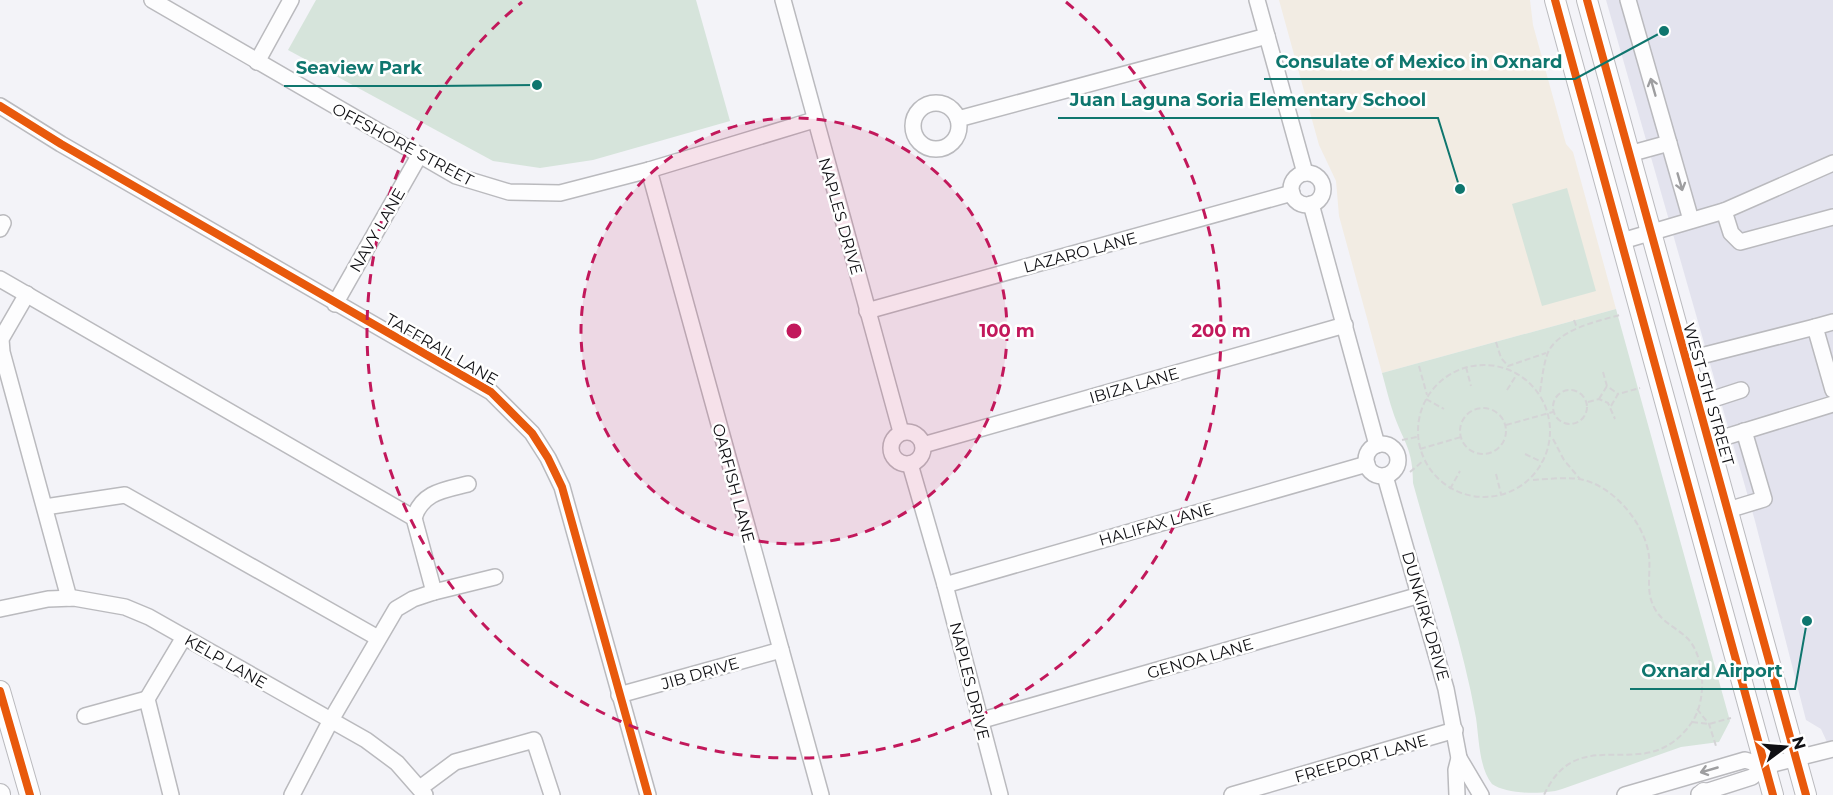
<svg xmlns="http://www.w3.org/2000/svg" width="1833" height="795" font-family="Montserrat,sans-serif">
<rect width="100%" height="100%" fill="#f3f3f8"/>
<polygon fill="#e3e3ee" points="1606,0 1833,0 1833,755 1821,729 1806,720 1755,521"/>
<polygon fill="#f2ece3" points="1279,0 1530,0 1533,25 1566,144 1573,152 1616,309 1382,373 1339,216 1336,181 1319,145"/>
<g fill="#d6e4db">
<polygon points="316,0 696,0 730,121 593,160 540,168 493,161 288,50"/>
<polygon points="1567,188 1596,291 1542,306 1512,204"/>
<path d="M1616,309L1730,721L1719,742L1681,747L1565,788C1549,795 1507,795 1492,784C1479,768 1479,738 1476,718C1462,639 1434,560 1413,483C1413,449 1404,443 1394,415C1389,401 1386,387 1382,373Z"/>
</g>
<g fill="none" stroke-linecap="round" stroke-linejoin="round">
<defs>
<g id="minor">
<polyline points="152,0 456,176 509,192 560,193 649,170 814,120"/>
<polyline points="783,0 901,432"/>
<polyline points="1257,0 1305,173"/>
<polyline points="1628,0 1691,220"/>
<polyline points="257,62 291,0"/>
<circle cx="936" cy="126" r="23"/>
<polyline points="0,106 61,144 491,392 532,433 548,458 562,487 648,795"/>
<polyline points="958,119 1267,36"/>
<polyline points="1629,154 1669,143"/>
<polyline points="649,170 821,795"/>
<circle cx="1307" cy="189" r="16"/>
<polyline points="1311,204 1377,445"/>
<polyline points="1724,211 1731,233 1740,242 1833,217"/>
<polyline points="0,229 3,223"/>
<polyline points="1622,241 1724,211 1833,163"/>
<polyline points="0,279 414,518 434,592 413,599 396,609 331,720 292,795"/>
<polyline points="27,294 1,339 2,352 69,598"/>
<polyline points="335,304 419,156"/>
<polyline points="867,311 1292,193"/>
<polyline points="1815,327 1833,322"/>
<polyline points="1685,360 1815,327 1833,390"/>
<polyline points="1698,404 1741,390"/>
<circle cx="907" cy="448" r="16"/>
<polyline points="1709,442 1833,404"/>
<circle cx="1382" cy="460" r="16"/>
<polyline points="923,445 1345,325"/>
<polyline points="910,464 945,585 1000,795"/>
<polyline points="1385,476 1446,689 1459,758 1456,770 1457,795"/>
<polyline points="45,507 125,495 378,638"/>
<polyline points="1728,510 1764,499 1744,431"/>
<path d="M414,518C422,492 444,490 468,484"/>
<polyline points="945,585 1367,464"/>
<polyline points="434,592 495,577"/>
<polyline points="0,609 48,599 74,598 125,607 149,617 366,740 397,763 425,795"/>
<polyline points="619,695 781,650"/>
<polyline points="85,716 147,699"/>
<polyline points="979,721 1420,595"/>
<polyline points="1459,758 1481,795"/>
<polyline points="420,788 455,762 534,740 552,795"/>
<polyline points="1699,794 1752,777 1765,766 1833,749"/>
<polyline points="171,795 147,699 184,637"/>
<polyline points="1232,795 1455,730"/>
<polyline points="1625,795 1745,760 1765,766"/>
</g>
<g id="major">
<polyline points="1555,0 1773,795"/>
<polyline points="1587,0 1806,795"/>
<polyline points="0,691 30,795"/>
<polyline points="1704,793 1711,795"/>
<polyline points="0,794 0,795"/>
</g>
</defs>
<use href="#minor" stroke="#bababe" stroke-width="18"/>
<use href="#major" stroke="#bababe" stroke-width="22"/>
<g stroke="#d4d4d6" stroke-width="2" stroke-dasharray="6 3" stroke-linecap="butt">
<polyline points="1574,320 1577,328"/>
<polyline points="1496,342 1501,358 1508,366 1546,353"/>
<circle cx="1484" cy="431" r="66"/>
<polyline points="1419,366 1427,395"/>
<polyline points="1466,367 1471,386"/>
<polyline points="1603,372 1607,386 1618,394"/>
<polyline points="1507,390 1517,374"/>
<circle cx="1570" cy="407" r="17"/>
<path d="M1540,392C1542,380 1543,367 1547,355C1555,330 1598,321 1620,315"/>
<polyline points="1426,399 1444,409"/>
<polyline points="1599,399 1607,386"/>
<polyline points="1588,402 1599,399 1608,403 1615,419"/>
<polyline points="1611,406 1618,394 1640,388"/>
<circle cx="1483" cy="431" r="23"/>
<polyline points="1506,425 1553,412"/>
<polyline points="1553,439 1564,460 1580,479"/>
<polyline points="1402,440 1417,437"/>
<polyline points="1420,449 1461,437"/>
<polyline points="1525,454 1542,462"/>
<polyline points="1410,472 1423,461"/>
<polyline points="1496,474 1501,494"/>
<path d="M1533,480C1548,479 1564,477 1579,479C1612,484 1645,523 1649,556C1651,574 1645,592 1655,609C1662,622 1675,627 1685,636C1706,654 1707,701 1692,722C1646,790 1580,717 1544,795"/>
<polyline points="1450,489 1460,471"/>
<polyline points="1697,709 1709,724 1716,746"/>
<polyline points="1692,722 1709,724 1731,718"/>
</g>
<use href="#minor" stroke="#fdfdfe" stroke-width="15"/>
<use href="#major" stroke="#fdfdfe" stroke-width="20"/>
<defs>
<g id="cycleway">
<polyline points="1555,0 1773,795"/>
<polyline points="1587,0 1806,795"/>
<polyline points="0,106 61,144 491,392 532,433 548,458 562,487 648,795"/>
<polyline points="0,691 30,795"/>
</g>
</defs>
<use href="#cycleway" stroke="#fff" stroke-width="11"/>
<use href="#cycleway" stroke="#e8590c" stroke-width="8"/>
</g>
<defs><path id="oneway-shaft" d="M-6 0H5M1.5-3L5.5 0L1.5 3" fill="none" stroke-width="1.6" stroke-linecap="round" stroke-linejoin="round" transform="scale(1.5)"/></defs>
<g stroke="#9e9ea0">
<use href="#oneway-shaft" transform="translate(1653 87) rotate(-106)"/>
<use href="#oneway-shaft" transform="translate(1680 182) rotate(74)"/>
<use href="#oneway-shaft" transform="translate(1709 770) rotate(164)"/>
</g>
<circle cx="794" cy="331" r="213" fill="#c2185b" fill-opacity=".12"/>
<g fill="none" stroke="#c2185b" stroke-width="3" stroke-dasharray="10 8">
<circle cx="794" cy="331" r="213"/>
<path d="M1066 2A427 427 0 1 1 522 2"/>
</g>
<g text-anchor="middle" stroke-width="5" stroke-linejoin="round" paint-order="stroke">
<g font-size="16" fill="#101014" stroke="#fff">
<text transform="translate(403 144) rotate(28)" y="6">OFFSHORE STREET</text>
<text transform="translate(841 216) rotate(74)" y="6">NAPLES DRIVE</text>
<text transform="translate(377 230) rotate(-60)" y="6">NAVY LANE</text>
<text transform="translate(1080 252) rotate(-15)" y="6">LAZARO LANE</text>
<text transform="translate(442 349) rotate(30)" y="6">TAFFRAIL LANE</text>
<text transform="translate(1134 385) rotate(-16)" y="6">IBIZA LANE</text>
<text transform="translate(1709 394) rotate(74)" y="6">WEST 5TH STREET</text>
<text transform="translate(734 483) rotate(75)" y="6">OARFISH LANE</text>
<text transform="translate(1156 524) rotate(-16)" y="6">HALIFAX LANE</text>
<text transform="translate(1426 616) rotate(74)" y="6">DUNKIRK DRIVE</text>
<text transform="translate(1200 658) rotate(-16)" y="6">GENOA LANE</text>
<text transform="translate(226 661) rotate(30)" y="6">KELP LANE</text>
<text transform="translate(700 673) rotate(-16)" y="6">JIB DRIVE</text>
<text transform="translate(970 681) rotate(76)" y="6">NAPLES DRIVE</text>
<text transform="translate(1361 758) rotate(-16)" y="6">FREEPORT LANE</text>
</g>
</g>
<circle cx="794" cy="331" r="9" fill="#c2185b" stroke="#fff" stroke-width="3"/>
<g font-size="18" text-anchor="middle" font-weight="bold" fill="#c2185b" stroke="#fff" stroke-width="5" stroke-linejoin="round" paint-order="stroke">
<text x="1007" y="337">100 m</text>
<text x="1221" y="337">200 m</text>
</g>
<path fill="none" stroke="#0f766e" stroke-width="2" d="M1664 31L1575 79H1264M537 85L434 86H284M1460 189L1438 118H1058M1807 621L1795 689H1630"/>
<g fill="#0f766e" stroke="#fff" stroke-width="2">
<circle cx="1664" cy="31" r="6"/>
<circle cx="537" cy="85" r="6"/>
<circle cx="1460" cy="189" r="6"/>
<circle cx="1807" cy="621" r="6"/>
</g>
<g font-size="18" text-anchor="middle" font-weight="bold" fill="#0f766e" stroke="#fff" stroke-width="5" stroke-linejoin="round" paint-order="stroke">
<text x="1419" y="68">Consulate of Mexico in Oxnard</text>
<text x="359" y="74">Seaview Park</text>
<text x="1248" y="106">Juan Laguna Soria Elementary School</text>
<text x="1712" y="677">Oxnard Airport</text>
</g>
<g transform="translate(1785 747) rotate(74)" stroke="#ffffff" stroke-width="4.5" paint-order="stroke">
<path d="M0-4.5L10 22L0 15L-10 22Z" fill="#101014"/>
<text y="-9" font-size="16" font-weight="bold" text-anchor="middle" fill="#101014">N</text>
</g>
</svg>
